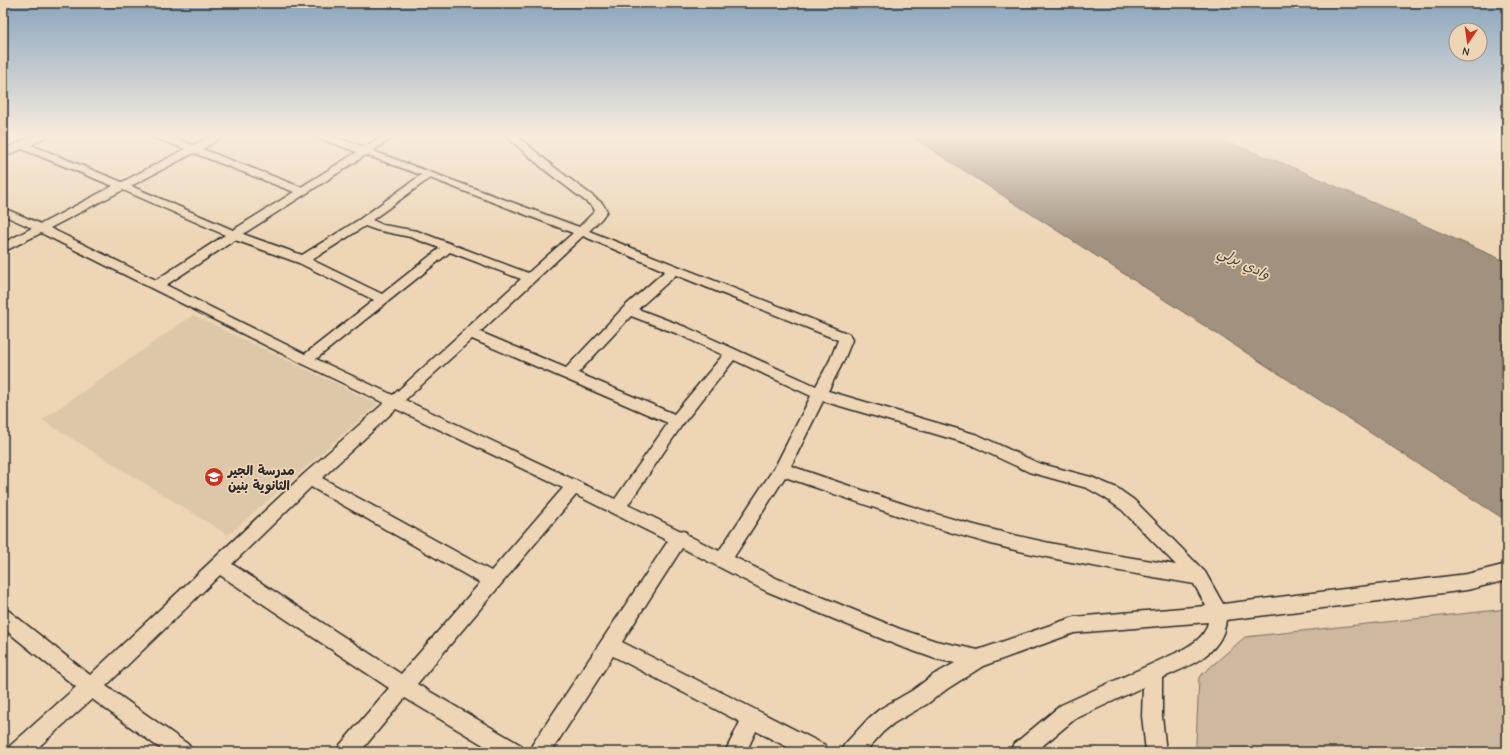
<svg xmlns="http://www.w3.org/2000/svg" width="1510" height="755" font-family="'Comic Neue','Playpen Sans Arabic',sans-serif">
<rect width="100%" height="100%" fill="#edd5b5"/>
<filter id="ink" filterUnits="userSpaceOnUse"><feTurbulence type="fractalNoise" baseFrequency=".025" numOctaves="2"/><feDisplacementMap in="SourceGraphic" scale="8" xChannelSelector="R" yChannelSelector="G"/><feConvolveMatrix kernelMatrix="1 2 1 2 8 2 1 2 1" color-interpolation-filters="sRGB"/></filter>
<g filter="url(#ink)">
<polygon fill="#ddc7a9" points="193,315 378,404 228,535 42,420"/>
<polygon fill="#ceb99f" stroke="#7c7265" points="1507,609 1507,752 1197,752 1196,744 1199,677 1245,637"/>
<polygon fill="#a1927f" stroke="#72695d" points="909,135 1208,135 1290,166 1507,262 1507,521"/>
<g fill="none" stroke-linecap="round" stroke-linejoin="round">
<defs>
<path id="street" d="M35,135H48L31,145L122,182L185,149L153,137L152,135H167L193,145L213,135H226L202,149L301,187L357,152L315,137L314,135H329L364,147L384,135H396L373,151L579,227L595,211L593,207L546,171L505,135H516L554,167L602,203L607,211L601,219L589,231L849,334L852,340L844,360L828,391L978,435L1038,463L1091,477L1117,488L1134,500L1205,572L1223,604L1467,574L1507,564V580L1467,590L1226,620C1223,654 1189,666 1162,678V716L1166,752H1146L1142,716L1143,687L1075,719L1035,752H1010L1013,745L1061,705L1178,652C1191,645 1205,638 1208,622L1074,633L983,666L947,689L927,704L894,723L883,732L865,752H841L844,745L869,718L880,709L913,690L933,675L955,663L936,659L899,646L766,591L682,548L622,642L825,745L828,752H797L756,731L746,752H725L740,722L613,656L551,752H529L532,745L668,541L576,495L417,684L521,745L524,752H495L405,698L360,752H337L340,745L389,688L220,575L106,686L189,745L192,752H165L92,699L33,752H8L11,745L76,687L3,628V609L9,611L90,675L304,474L384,403L301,363L41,233L3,252V243L32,228L3,215V208L41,224L113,186L22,149L3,157V150ZM194,153L294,192L233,230L131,186ZM366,155L421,175L360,219L302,255L243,234ZM430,178L573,233L528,273L417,231L383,225L372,220ZM123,190L225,235L156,280L50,228ZM365,226L376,230L410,237L440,248L382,294L312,260ZM583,236L665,271L624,307L566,368L480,332ZM235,240L299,263L374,300L305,354L166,285ZM450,252L521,279L393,395L316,359ZM676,275L838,340L830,360L816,386L688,328L638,309ZM631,316L678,334L723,355L674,414L578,373ZM472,339L668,423L615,499L405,400ZM734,360L811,396L776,465L719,551L687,535L686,532L679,530L628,505L682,425ZM823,401L969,444L1029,472L1087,488L1105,498L1122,510L1176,565C1115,555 1054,546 994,530C925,513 859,489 791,466ZM396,409L563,488L491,571L322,478ZM785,477C855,501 924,526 995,545C1060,562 1127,572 1194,584L1206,606L1074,617L978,650L936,641L900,629L778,579L734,557ZM311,487L480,583L401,674L232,564Z"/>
</defs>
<use href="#street" stroke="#2b2b2b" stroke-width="3"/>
<use href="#street" fill="#edd5b5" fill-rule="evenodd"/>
</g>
</g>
<linearGradient id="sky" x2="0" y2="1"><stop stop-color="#8ba6be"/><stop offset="0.56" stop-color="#f7ecde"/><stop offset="1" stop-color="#f7ecde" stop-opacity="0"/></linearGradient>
<rect width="1510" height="241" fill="url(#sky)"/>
<defs>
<symbol id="school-disc" viewBox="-11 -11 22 22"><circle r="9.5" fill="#c8321e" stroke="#edd5b5"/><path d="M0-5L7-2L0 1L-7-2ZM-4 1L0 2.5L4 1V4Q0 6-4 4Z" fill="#fff"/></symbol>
</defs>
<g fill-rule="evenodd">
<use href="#school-disc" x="203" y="466" width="22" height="22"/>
</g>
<g text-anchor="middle" stroke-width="3.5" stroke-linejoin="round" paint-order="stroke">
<g font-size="13" font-weight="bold" fill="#2b2b2b" stroke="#edd5b5" text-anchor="start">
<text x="228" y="475">مدرسة الجير<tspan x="228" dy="15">الثانوية بنين</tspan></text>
</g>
<g font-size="14" font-style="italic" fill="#484540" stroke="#edd5b5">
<text transform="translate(1244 263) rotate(26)" y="5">وادي برلي</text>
</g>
</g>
<rect width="1510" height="755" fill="none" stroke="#edd5b5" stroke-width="16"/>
<rect x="8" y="8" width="1494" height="739" fill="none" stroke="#2b2b2b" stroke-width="1.5" filter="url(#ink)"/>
<g transform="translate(1468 42) rotate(193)"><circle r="19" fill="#edd5b5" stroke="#9f917e"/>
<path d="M0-3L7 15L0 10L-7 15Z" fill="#c8321e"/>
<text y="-6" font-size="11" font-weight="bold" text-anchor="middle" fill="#2b2b2b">N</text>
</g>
</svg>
